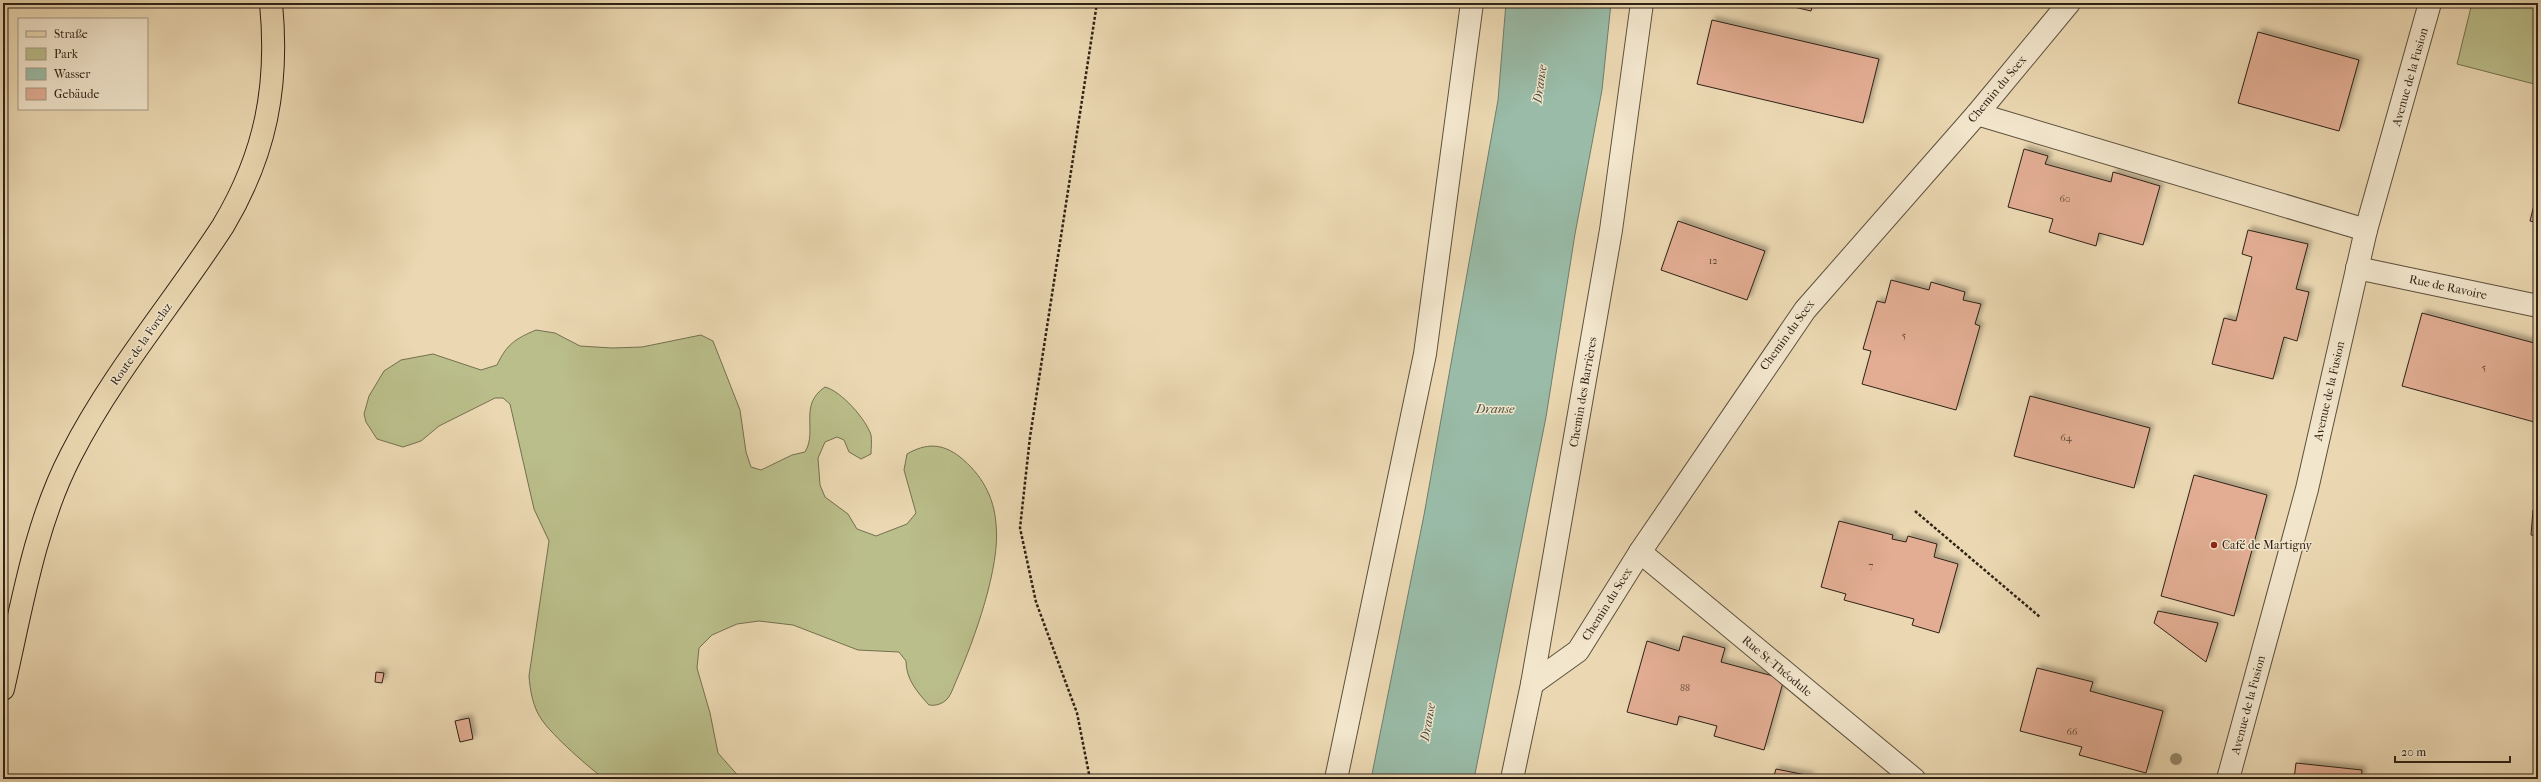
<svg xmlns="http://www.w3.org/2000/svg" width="2541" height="782" font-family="'IM FELL French Canon',serif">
<defs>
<filter id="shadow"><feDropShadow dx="3.5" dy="-3.5" stdDeviation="2" flood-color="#0004"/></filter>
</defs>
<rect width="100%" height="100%" fill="#ebd8b2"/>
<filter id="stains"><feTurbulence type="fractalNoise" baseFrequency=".005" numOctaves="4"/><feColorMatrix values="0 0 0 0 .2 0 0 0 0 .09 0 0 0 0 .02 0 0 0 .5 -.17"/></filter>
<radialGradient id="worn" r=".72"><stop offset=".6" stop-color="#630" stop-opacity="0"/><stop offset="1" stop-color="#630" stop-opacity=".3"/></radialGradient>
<g fill="#babe8a" stroke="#747050">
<polygon points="2472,3 2538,3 2538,85 2457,64"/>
<path d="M536,330L555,333L580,346L612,348L642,347L701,335L713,341L740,410L746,452L751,467L761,470L792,455L805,452C818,431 798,405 825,387C841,391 866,419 871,435C872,441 871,448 871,454L861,459L849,452L844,440L837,437L825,442L818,458L820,485L825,497L848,514L857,529L876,536L907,524L916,513L904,470L907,454C926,443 942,443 960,457C981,474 994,496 996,524C1001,566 974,640 957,679C954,685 952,693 948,698C943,704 936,706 929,705C917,692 906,679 906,661L899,652L858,650L793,625L759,621L737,624L712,635L699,648L697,668L710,713L718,753L741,779H605C591,770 551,734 542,720C533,708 530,690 529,676L549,541L534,509L510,404L503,398H495L439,426L421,441L403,447L377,439L366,422L364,414L369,396L384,371L401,360L433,354L481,370L497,365C507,344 515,339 536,330Z"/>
</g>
<polygon fill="#99bba7" stroke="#6e7e6d" points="1506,3 1611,3 1602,90 1575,234 1546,417 1474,779 1371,779 1424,515 1498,100"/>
<g fill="#e2ad93" stroke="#2e2215" filter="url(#shadow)">
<polygon points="1777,3 1813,3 1811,11"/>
<polygon points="1712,20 1879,59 1863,123 1697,84"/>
<polygon points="2258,32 2359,60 2339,131 2238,103"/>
<polygon points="2024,149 2048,156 2045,164 2111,182 2113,172 2160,186 2143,245 2099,233 2096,246 2049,232 2053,219 2008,207"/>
<polygon points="2538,189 2538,223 2530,221"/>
<polygon points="1678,221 1765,251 1747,300 1661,270"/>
<polygon points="2248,230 2308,244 2296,289 2309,292 2297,341 2284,337 2273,379 2212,364 2224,318 2236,321 2252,257 2242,254"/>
<polygon points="1891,280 1929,290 1931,282 1965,292 1963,300 1981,304 1975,324 1980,326 1956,410 1862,384 1871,351 1863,349 1877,301 1885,303"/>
<polygon points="2422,313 2538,344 2538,423 2402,386"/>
<polygon points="2030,396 2150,428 2134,488 2014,456"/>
<polygon points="2194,475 2267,495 2234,616 2161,596"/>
<polygon points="2533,510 2538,511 2538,536 2531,535"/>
<polygon points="1839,521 1893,535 1892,539 1906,542 1908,536 1937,544 1934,557 1958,564 1939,633 1912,625 1914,619 1844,600 1846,594 1821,587"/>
<polygon points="2158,611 2218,623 2206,662 2154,623"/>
<polygon points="1683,636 1725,648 1721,662 1784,679 1764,750 1714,736 1717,726 1679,716 1677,725 1627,712 1647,641 1679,651"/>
<polygon points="2037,668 2093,682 2090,691 2163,711 2146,773 2079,755 2082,747 2020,731"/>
<polygon points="376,672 384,673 382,683 375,682"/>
<polygon points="469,718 473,739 460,742 455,721"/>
<polygon points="2296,763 2362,770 2361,779 2294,779"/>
<polygon points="1776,769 1811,776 1810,779 1773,779"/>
</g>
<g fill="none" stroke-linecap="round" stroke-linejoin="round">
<defs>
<g id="minor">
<polyline points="1977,114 2366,230"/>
<polyline points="2357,268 2538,306"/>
<polyline points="1640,552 1914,779"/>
<polyline points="1532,684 1578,651 1640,552 1805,310 1977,114 2069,3"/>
<polyline points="1336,779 1425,354 1472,3"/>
<polyline points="1512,779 1532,684 1611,230 1642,3"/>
<polyline points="2228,779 2307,489 2366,230 2430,3"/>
</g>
<path id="major" d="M3,689C21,611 34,526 71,455C113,373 173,303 223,226C266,154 279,86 271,3"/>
</defs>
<use href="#minor" stroke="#5d503c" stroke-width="24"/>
<use href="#major" stroke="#2e2215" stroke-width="24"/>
<g stroke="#2e2215" stroke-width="2.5" stroke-dasharray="3 2" stroke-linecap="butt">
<polyline points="1915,511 2040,617"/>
<polyline points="1090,779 1077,713 1036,602 1020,528 1030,437 1097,3"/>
</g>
<use href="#minor" stroke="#f2e6cd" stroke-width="22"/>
<use href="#major" stroke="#ebd8b2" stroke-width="22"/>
</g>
<circle fill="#96896c" cx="2176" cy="759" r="6"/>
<circle fill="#8f2418" stroke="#f2e6cd" stroke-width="1.5" cx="2214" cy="545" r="4"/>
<g text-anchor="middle" stroke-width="3" stroke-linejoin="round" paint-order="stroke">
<g font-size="10" fill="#5b4534">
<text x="2065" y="202">60</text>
<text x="1713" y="264">12</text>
<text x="1904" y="339">5</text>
<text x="2484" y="371">5</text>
<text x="2066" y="441">64</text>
<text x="1871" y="569">7</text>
<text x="1685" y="691">88</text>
<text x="2072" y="735">66</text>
</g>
<g font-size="12" fill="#2e2215" stroke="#f2e6cd">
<text transform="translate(2410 77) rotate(-74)" y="4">Avenue de la Fusion</text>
<text transform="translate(1997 89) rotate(-50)" y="4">Chemin du Scex</text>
<text transform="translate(2448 287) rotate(12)" y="4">Rue de Ravoire</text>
<text transform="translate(1787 335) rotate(-54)" y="4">Chemin du Scex</text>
<text transform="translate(141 344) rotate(-55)" y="4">Route de la Forclaz</text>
<text transform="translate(2329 391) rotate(-77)" y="4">Avenue de la Fusion</text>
<text transform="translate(1583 392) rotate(-80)" y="4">Chemin des Barrières</text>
<text transform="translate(1607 604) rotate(-58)" y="4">Chemin du Scex</text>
<text transform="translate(1777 666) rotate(40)" y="4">Rue St-Théodule</text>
<text transform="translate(2248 705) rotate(-75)" y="4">Avenue de la Fusion</text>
</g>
<g font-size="12" fill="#2e2215" stroke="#f2e6cd" text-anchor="start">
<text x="2222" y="549">Café de Martigny</text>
</g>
<g font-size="13" font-style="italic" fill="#4e5041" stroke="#f2e6cd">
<text transform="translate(1539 84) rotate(-82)" y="5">Dranse</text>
<text x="1495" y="413">Dranse</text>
<text transform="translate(1427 722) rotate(-80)" y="5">Dranse</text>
</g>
</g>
<rect width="2541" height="782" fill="none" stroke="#ebd8b2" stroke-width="16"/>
<rect x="4" y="4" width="2533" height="774" fill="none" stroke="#2e2215" stroke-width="2"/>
<rect x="8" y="8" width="2525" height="766" fill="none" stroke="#2e2215"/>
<rect x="18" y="18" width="130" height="92" fill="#f2e6cd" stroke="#a49883"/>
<rect x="26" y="31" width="20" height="6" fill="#ebd8b2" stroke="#a49883"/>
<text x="54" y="38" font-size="12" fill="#2e2215">Straße</text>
<rect x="26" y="48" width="20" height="12" fill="#babe8a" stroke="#a49883"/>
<text x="54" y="58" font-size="12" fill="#2e2215">Park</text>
<rect x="26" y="68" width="20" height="12" fill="#99bba7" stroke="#a49883"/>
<text x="54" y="78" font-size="12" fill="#2e2215">Wasser</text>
<rect x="26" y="88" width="20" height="12" fill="#e2ad93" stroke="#a49883"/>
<text x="54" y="98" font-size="12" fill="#2e2215">Gebäude</text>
<path d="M2395 756v6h115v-6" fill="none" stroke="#2e2215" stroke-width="2"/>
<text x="2401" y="756" font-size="12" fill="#2e2215" stroke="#f2e6cd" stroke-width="3" paint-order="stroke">20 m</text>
<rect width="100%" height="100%" filter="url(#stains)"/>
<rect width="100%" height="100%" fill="url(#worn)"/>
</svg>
